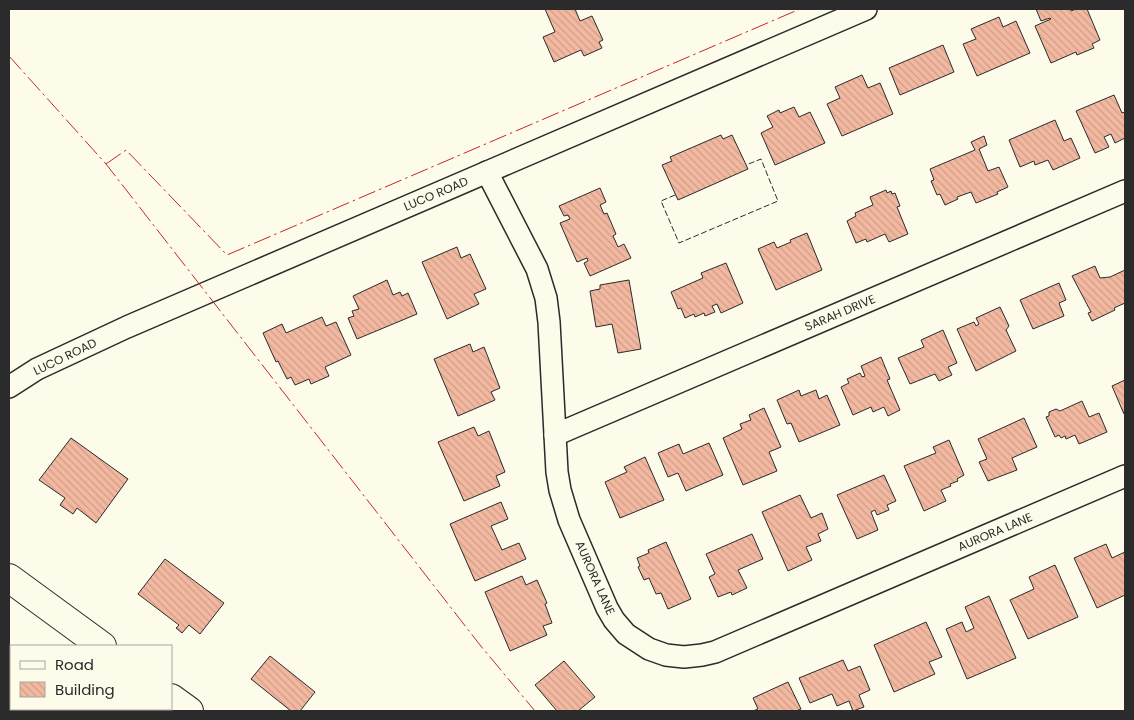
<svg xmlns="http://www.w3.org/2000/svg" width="1134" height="720" font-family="Poppins,sans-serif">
<defs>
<pattern id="building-back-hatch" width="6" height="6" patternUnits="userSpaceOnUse" patternTransform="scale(1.25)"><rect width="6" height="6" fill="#f2b8a0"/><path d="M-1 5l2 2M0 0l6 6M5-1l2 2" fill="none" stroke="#d09e8a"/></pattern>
</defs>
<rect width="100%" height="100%" fill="#fdfbea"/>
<g fill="url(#building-back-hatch)" stroke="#2b2b2b">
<polygon points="545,9 575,9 580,21 592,16 603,40 599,42 602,48 584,56 581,50 554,62 543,37 555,32"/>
<polygon points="1036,9 1071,9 1071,11 1076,9 1087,9 1100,40 1092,44 1094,48 1077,55 1076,52 1051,63 1035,26 1051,19 1050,18 1041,21"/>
<polygon points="999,17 1003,27 1016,21 1030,53 977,76 963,44 976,39 971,29"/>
<polygon points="943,45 954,72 900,95 889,68"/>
<polygon points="862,75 868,88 880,83 893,114 842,136 827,104 840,98 835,87"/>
<polygon points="1114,95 1122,113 1125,112 1125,138 1115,143 1111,134 1104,137 1109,147 1095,153 1076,111"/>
<polygon points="794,107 799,117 810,112 825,143 775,165 761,133 773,127 767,116 779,110 780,113"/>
<polygon points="1055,120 1064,141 1071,138 1080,158 1053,170 1048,160 1035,165 1034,161 1020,167 1009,140"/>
<polygon points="721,135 723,139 732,135 748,169 678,200 662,165 672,161 670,157"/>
<polygon points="984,136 987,145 979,149 988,171 999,167 1008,187 997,192 998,194 976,203 971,192 957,197 958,199 945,205 940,194 937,195 931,181 934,180 930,169 975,150 971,142"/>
<polygon points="600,188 606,202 600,205 604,214 607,213 616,234 613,236 618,247 624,244 631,258 590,276 584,263 588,261 587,258 577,262 560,223 570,219 568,215 564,216 559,206"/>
<polygon points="886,190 887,193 891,191 892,194 895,193 900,206 897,207 908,234 889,242 885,234 867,242 866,239 856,243 847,221 856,216 855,213 873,205 870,197"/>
<polygon points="807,233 822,270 776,290 758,249 774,242 777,248 791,242 790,240"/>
<polygon points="457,247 461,258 470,254 486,289 474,294 479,304 447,319 422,262"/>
<polygon points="726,263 743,303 721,313 717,304 712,306 715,312 705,316 704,313 695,317 694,314 685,318 681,308 678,309 671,292 703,278 701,273"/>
<polygon points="1095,266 1100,278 1110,277 1125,270 1125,303 1114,308 1115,310 1092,321 1088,313 1091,312 1072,276"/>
<polygon points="387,280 393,295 400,292 402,296 408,293 417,314 357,339 348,318 354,316 352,311 359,309 353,296"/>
<polygon points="629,280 641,349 618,353 612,324 596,327 590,291 600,289 600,285"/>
<polygon points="1059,283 1066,300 1059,303 1064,316 1033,329 1020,300"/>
<polygon points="1000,307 1009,326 1006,330 1016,351 976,371 957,329 974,322 976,326 979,324 976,318"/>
<polygon points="322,317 326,326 336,322 351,355 325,367 329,376 311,384 309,379 295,385 291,377 287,379 278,361 276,362 263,333 282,324 286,333"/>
<polygon points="943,330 957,363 948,367 952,375 939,381 935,374 910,384 898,358 924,347 921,340"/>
<polygon points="470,344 473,352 484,347 500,388 491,392 495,400 458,416 434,359"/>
<polygon points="881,357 890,379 887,380 900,410 888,416 884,407 873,412 871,407 853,415 841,387 849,383 847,379 860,373 862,377 865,376 861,366"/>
<polygon points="1125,380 1125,413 1124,414 1112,386"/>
<polygon points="799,390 801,396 816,390 819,399 827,395 840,425 799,442 791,423 787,424 777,400"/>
<polygon points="1082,401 1089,417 1099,413 1107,432 1079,444 1075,435 1066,439 1065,436 1061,438 1059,435 1055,437 1046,417 1049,416 1049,412 1056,409 1060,411"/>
<polygon points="764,408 781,447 769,452 777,471 743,485 723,438 742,429 740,424 751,420 749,415"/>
<polygon points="1024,418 1037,447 1012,458 1017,470 988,481 979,462 987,459 978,439"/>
<polygon points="474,427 478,436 489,431 505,472 496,476 500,486 464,501 438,442"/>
<polygon points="71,438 128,479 96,523 77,508 73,514 60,505 65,498 39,480"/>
<polygon points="949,440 964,475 957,479 958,481 950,484 951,486 941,490 946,501 924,511 904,466 936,453 933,447"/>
<polygon points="709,443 723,475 686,491 678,473 668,477 658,453 679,444 683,454"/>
<polygon points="645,457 664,500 620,518 605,482 627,472 624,467"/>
<polygon points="884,475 896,501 887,505 889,510 877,515 875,510 871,512 878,530 857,539 837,495"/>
<polygon points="800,495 811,518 822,513 828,529 818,534 821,541 806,547 812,560 788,571 762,512"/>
<polygon points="501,502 508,519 491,526 502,550 519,543 526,559 475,581 450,524"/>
<polygon points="752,534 763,559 738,570 747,588 732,595 731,592 718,597 709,577 715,574 706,554"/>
<polygon points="666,542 691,599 668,609 661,593 656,594 649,578 644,580 638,567 640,566 637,558 649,553 648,550"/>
<polygon points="1106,544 1112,558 1125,552 1125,595 1097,608 1074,558"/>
<polygon points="165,559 224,603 200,634 189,625 182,633 176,628 179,625 138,594"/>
<polygon points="1055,565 1078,617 1028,639 1010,600 1034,589 1029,577"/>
<polygon points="522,576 526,585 537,580 547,603 545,604 552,623 543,626 547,635 510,651 485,592"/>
<polygon points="989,596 1016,658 967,679 946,629 962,622 966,632 974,628 965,607"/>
<polygon points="926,622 942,657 929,662 935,674 894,692 874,645"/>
<polygon points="270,656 315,692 300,711 291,711 251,679"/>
<polygon points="843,660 848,671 860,666 870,690 859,695 864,707 853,711 849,701 837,706 832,694 810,703 799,678"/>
<polygon points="564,661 595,697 578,711 557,711 535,685"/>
<polygon points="788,682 801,709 796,711 753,711 758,709 753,698"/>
</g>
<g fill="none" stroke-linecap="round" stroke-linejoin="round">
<defs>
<g id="minor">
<polyline points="487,172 537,269 546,298 549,322 557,472 560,490 569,520 607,608 614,620 626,634 649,649 666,655 684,657 702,655 715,652 1125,476"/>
<polyline points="9,387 37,369 127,327 866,9"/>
<polyline points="555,435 1125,191"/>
</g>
<g id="major">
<polyline points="9,578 102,646"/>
<polyline points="171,698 189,711"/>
</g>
</defs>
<use href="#minor" stroke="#2b2b2b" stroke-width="24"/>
<use href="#major" stroke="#2b2b2b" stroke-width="30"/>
<use href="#minor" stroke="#fdfbea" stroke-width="21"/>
<use href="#major" stroke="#fdfbea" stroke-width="28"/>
<polyline stroke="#2b2b2b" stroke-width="1" stroke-dasharray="6 2.5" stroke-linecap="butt" points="675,195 661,201 679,243 778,201 761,159 746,165"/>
<g stroke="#c62828" stroke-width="1" stroke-dasharray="18 4 2.5 4" stroke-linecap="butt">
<polyline points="9,56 106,164 480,645 535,711"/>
<polyline points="106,164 126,150 227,255 800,9"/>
</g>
</g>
<g text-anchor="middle" stroke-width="4" stroke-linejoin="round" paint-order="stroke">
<g font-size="12" fill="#2b2b2b" stroke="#fdfbea">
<text transform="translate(436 194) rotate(-23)" y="4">LUCO ROAD</text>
<text transform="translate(840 313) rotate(-23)" y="4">SARAH DRIVE</text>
<text transform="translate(65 357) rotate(-26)" y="4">LUCO ROAD</text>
<text transform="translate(995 532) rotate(-23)" y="4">AURORA LANE</text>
<text transform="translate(595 578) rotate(66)" y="4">AURORA LANE</text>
</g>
</g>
<rect width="1134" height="720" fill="none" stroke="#2b2b2b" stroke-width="20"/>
<rect x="10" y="645" width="162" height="65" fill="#fdfbea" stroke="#a9a89e"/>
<rect x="20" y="661" width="25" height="8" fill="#fdfbea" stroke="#a9a89e"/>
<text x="55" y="670" font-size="15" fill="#2b2b2b">Road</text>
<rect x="20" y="682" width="25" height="15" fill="url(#building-back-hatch)" stroke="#a9a89e"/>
<text x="55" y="695" font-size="15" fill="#2b2b2b">Building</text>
</svg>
